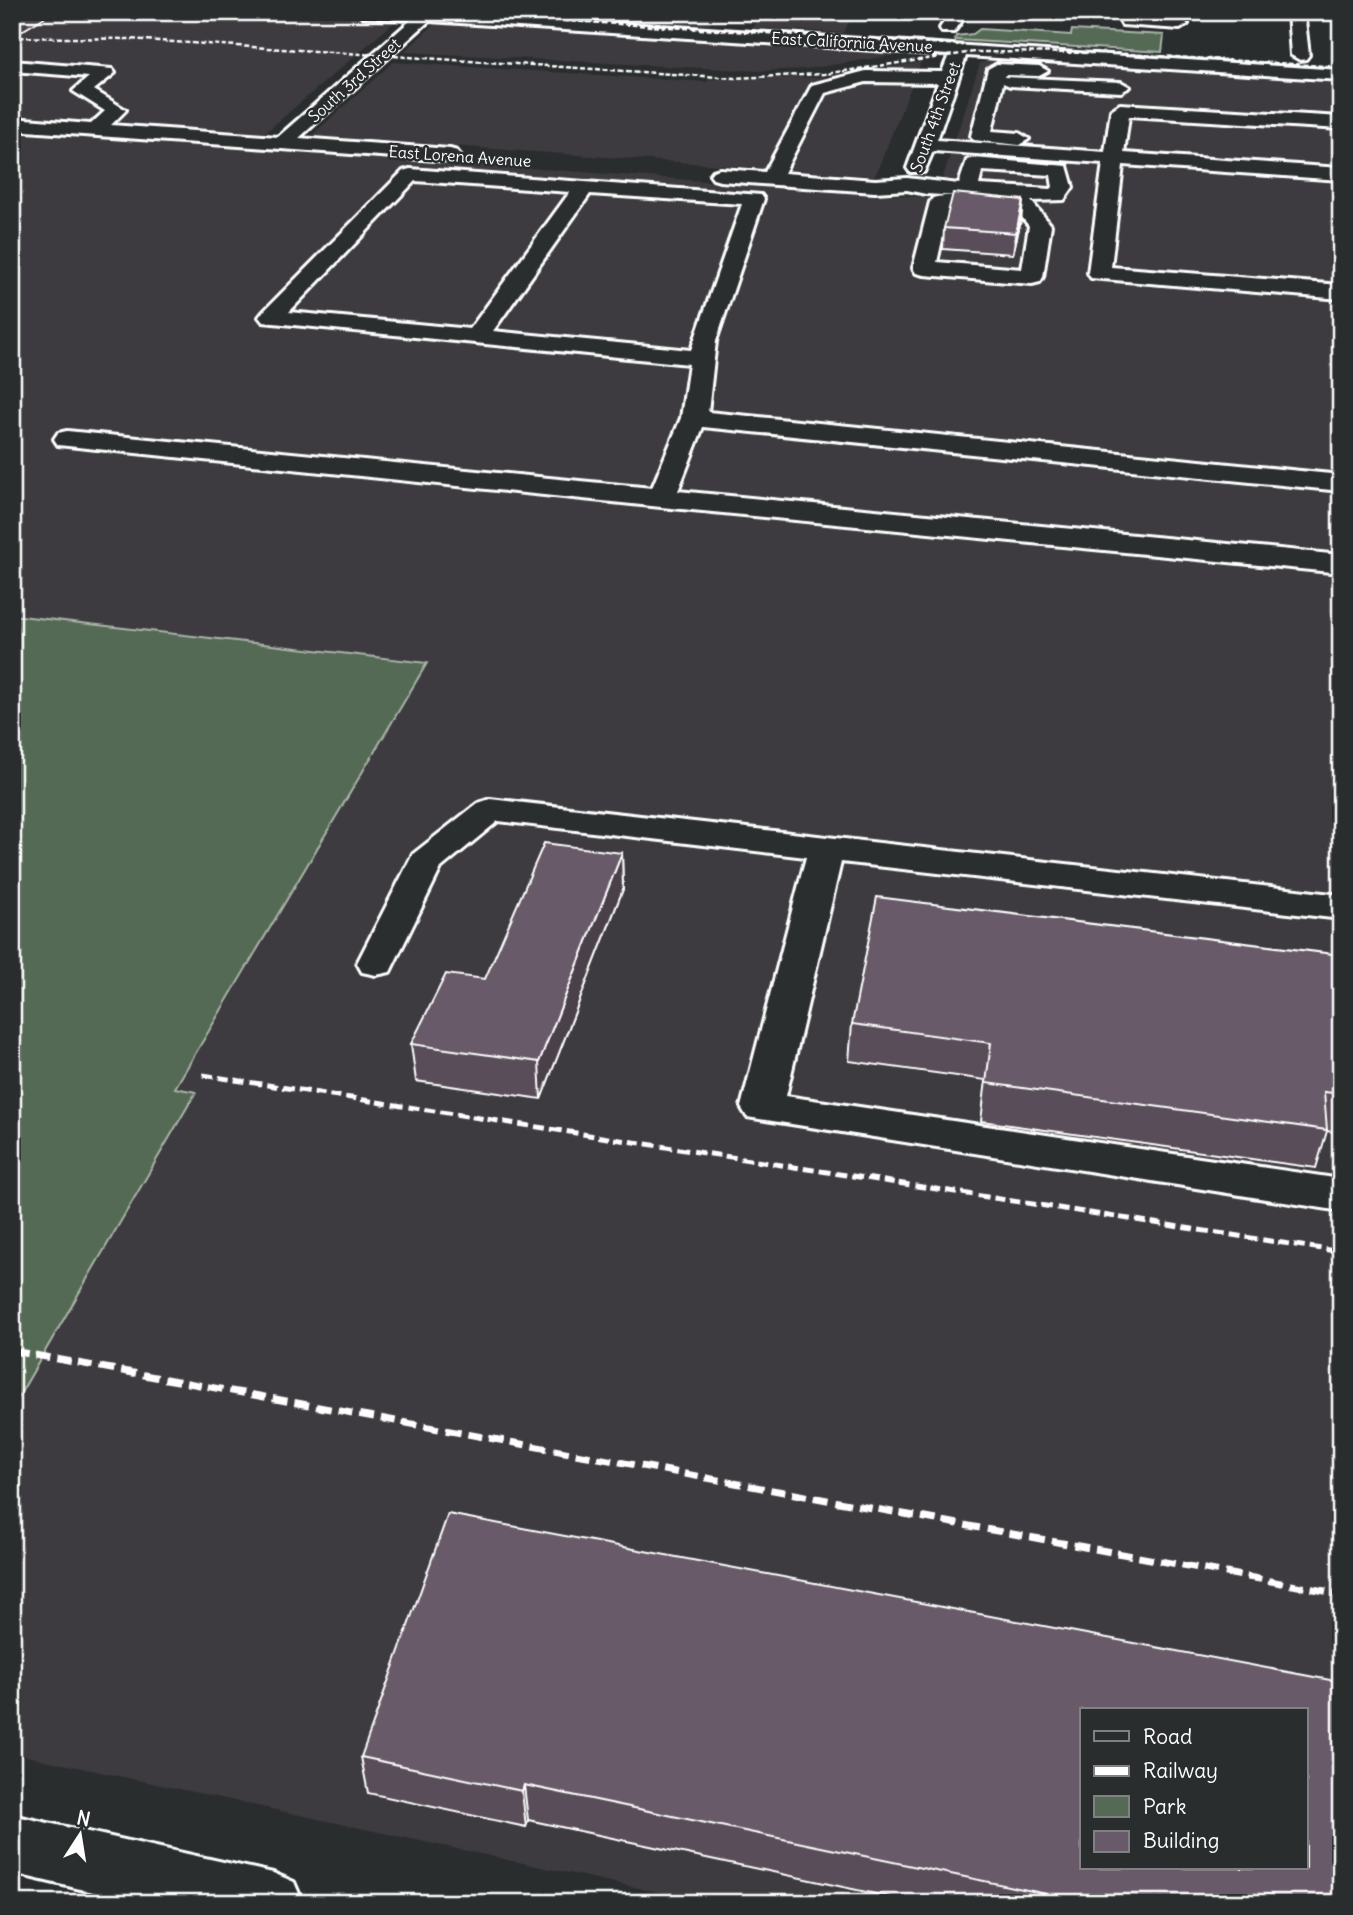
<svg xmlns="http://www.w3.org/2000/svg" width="1353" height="1915" font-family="Delius,sans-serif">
<rect width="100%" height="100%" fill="#2a2d2e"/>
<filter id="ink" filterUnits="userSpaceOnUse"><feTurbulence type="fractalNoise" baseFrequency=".0143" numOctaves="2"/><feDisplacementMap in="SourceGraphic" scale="14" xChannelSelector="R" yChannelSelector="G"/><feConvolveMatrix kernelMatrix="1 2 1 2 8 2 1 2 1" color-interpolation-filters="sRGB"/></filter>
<g filter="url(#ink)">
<g fill="#3d3a3f" fill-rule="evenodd">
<polygon points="12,12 290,12 398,19 265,133 12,115"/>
<polygon points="589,12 719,12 709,25 591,18 595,13"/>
<polygon points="764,12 850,12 854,13 843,33 753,28"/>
<polygon points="438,21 921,51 806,69 759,71 404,52"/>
<path d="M993,60L1341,81V1903H708L12,1753V1408L195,1093L175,1089L427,664L12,615V130L936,198L980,63ZM1082,1710H1306V1868H1082Z"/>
<polygon points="393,62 707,82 709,79 833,77 921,62 875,176 311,136"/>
</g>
<g fill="#556a55" stroke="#aab4aa" stroke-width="2">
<polygon points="980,29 1071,35 1072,30 1164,35 1162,52 955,40 956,36 973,34"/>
<polygon points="12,615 427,663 175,1088 196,1092 12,1408"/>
</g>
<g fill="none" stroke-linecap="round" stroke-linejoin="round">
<defs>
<g id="minor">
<path d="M355,12H444L1341,70V80L966,56L937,140L1105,152L1111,110L1120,104L1341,117V129L1129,116L1124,153L1341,168V180L1123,165L1111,267L1341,285V299L1091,278L1088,273L1103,163L933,151L924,172H910L907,168L938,83L866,82L825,93L784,173L875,180L907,178L959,184L967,160L974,158L1067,166L1073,187L1064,200L1031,201L1051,225L1043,277L1040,282L1032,284L924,275L916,273L913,268L930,202L933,198C948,194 968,197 983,201L986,205L983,209H949L937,262L1022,269L1029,226L1008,199L926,194L907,190L875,192L720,181L713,179L710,175L713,171L720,169L765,172L812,85L866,71L942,72L949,55L429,21L299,138L450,149L457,151L460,155L457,159L450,161L12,130V118L91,124L105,111L73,91L89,77L12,71V61L112,69L115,73L94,90L126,110L111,125L278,137L411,20L363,17ZM982,171L1051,175L1053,187L1051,189L979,185Z"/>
<polygon points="951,12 968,12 954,32 942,32 940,28"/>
<polygon points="1288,12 1304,12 1309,55 1306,59 1300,60 1291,55"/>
<polygon points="1128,16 1180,19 1188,24 1180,29 1122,25 1120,21 1122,17"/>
<polygon points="997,64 1039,66 1048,71 1039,76 1005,75 1004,77 1121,82 1130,87 1121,92 1010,86 1003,83 992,131 1019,133 1029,139 1019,145 974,140 971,136 988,69"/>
<path d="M410,169L761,195L764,199L716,341L708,412L1341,475V491L703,427L678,491L1341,555V573L661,507L58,445L54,439L58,433L67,431L652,488L681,418L689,364L263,322L259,317L263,312L403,171ZM415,181L570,192L470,329L289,312ZM590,194L742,204L691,350L493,331Z"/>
<polygon points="490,799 1341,895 1341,919 841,862 786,1096 1341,1179 1341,1211 747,1117 741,1107 806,857 498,821 441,868 390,972 376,975 362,972 357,963 413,854 478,803"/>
</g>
<polygon id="major" points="12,1815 273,1873 294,1882 303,1903 140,1903 12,1873"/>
</defs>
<use href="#minor" stroke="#fff" stroke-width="6"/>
<use href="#major" stroke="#fff" stroke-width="6"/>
<use href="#minor" fill="#2a2d2e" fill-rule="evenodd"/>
<use href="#major" fill="#2a2d2e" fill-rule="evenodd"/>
<g stroke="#fff" stroke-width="2.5" stroke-dasharray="5 2.5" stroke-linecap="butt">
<polyline points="422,12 963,45"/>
<polyline points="12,37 128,39 734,78 824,74 974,52 1101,53"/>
<polyline points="1093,52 1341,67"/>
</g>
<polyline stroke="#fff" stroke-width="5" stroke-dasharray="11 5" stroke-linecap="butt" points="203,1075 1341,1252"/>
<polyline stroke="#fff" stroke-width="7" stroke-dasharray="15 7" stroke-linecap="butt" points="13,1351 1341,1594"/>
</g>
<g fill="#594d59" stroke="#fff" stroke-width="2">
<polygon points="1023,200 1021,220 1013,254 943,249 944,228"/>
<polygon points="622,853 623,889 541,1099 416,1081 411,1044 485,979"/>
<polygon points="1341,955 1341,1133 1327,1131 1316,1168 981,1121 986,1080 849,1061 852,1024"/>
<polygon points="1341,1671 1341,1903 918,1903 528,1820 526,1827 368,1793 361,1757 1337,1681"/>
</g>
<g fill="#493f49" stroke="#fff" stroke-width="2">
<polygon points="16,12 53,12 12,37 12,14"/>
<polygon points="1023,200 1021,220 1013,254 1016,233"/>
<polygon points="622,853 623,889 541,1099 539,1062"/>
<polygon points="524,1785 528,1820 526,1827 522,1791"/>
</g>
<g fill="#685a68" stroke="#fff" stroke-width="2" fill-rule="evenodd">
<polygon points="953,193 1023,200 1016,233 944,228"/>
<polygon points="544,843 622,853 539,1062 411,1044 446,974 485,979"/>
<polygon points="877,897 1341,955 1341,1094 1324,1092 1327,1130 986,1083 991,1043 852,1024"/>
<path d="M448,1514L1341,1682V1903H1090L524,1785L522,1791L361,1757ZM1082,1710H1306V1868H1082Z"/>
</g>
</g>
<g text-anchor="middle" stroke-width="5" stroke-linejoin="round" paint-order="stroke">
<g font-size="16" fill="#fff" stroke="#2a2d2e">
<text transform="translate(852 42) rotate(3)" y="6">East California Avenue</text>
<text transform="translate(354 80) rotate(-42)" y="6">South 3rd Street</text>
<text transform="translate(935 117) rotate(-70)" y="6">South 4th Street</text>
<text transform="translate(460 156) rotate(4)" y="6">East Lorena Avenue</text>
</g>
</g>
<rect width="1353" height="1915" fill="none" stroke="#2a2d2e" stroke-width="42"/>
<rect x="21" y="21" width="1311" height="1873" fill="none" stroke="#fff" stroke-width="2.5" filter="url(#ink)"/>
<rect x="1080" y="1708" width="228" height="161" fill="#2a2d2e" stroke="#7f8182" stroke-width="2"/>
<rect x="1094" y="1731" width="35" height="10" fill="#2a2d2e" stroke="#7f8182" stroke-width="2"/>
<text x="1143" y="1744" font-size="21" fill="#ffffff">Road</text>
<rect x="1094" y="1766" width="35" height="10" fill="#ffffff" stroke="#7f8182" stroke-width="2"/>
<text x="1143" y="1778" font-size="21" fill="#ffffff">Railway</text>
<rect x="1094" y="1796" width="35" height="21" fill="#556a55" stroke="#7f8182" stroke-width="2"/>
<text x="1143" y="1814" font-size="21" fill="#ffffff">Park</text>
<rect x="1094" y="1831" width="35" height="21" fill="#685a68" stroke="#7f8182" stroke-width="2"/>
<text x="1143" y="1848" font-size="21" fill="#ffffff">Building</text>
<g transform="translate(80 1835) rotate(12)" stroke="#2a2d2e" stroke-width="5" paint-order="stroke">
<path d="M0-5L12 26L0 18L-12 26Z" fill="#ffffff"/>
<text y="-10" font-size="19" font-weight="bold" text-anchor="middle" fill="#ffffff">N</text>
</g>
</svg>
